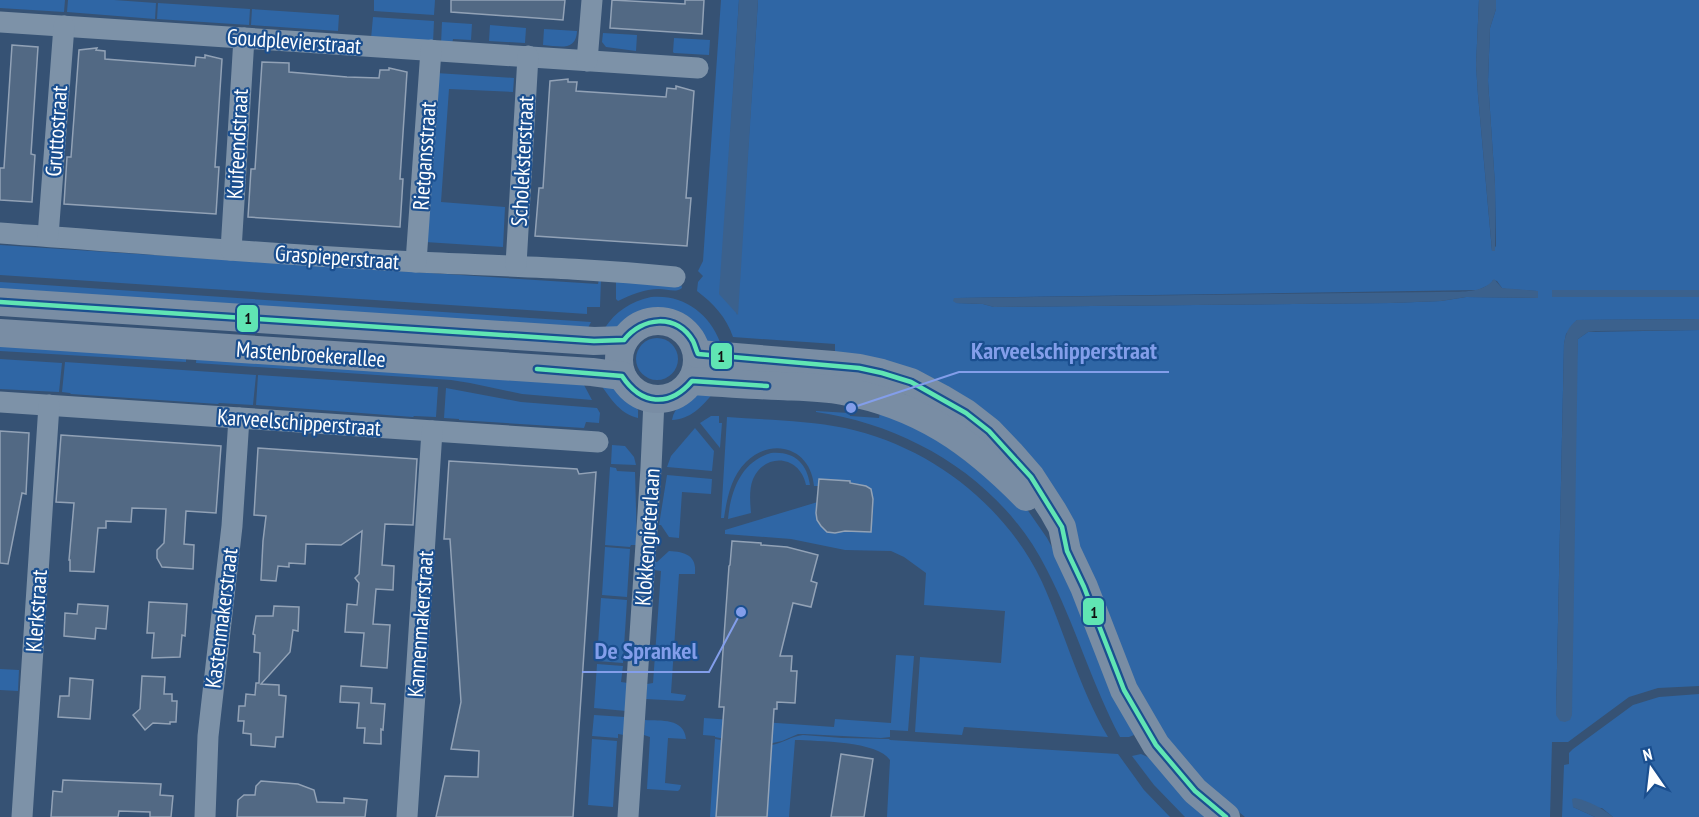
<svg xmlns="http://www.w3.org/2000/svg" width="1699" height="817" font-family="'PT Sans Narrow',sans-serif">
<rect width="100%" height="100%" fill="#365274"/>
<g fill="#2f66a5" fill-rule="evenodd">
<polygon points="0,0 65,0 64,12 0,8"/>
<polygon points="68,0 114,0 156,3 155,19 67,12"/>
<polygon points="374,0 435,0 434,15 374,11"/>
<path d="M721,0H739L724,235L737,315L758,0H1479L1476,65L1478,95L1492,251L1496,246L1495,185L1488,81L1490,28L1496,9V0H1699V290H1552L1553,297H1699V319L1577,320L1566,334L1564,344L1556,715L1578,339L1588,332L1699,330V686L1658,688L1629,697L1568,742H1552L1550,817H1245L1204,783L1165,740L1136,686L1065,519L835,351V344L733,337C726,317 714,304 697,291L698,282L703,276L698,271L703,261ZM1493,280L1497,281L1502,288L1506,289L1537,291V298L1466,297L1441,301L1391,303L994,307L983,304L956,303L958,298L1478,290L1491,284Z"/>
<polygon points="158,3 250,9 249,25 157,19"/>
<polygon points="252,9 339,15 338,31 251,25"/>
<polygon points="373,17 434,21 433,43 371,39"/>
<polygon points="442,22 472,24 471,40 453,39 452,44 441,44"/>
<polygon points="490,25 526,28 525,43 489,41"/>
<path d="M544,29L577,31C576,52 559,46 543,45Z"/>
<polygon points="603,33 637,35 636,51 606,47 602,42"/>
<polygon points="674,38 710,40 709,55 674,53 673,52"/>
<polygon points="436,73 514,78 513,92 449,89 441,202 505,207 503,247 425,242"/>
<polygon points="0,245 598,284 599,279 601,279 600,307 587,307 587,314 0,275"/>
<path d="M616,280L681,284L682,288C676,293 667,289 659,289C644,289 631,295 618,301L616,299Z"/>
<polygon points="0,282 591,322 586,332 0,295"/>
<path d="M651,297C683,294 709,313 720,342H707L690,322L683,318L667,312L647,313L636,317L623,327L604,329C616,311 630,302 651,297Z"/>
<polygon points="0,337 186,357 186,362 0,351"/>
<circle cx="657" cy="359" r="21"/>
<polygon points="197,350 584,385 592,400 522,394 470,383 451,380 196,363"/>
<polygon points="0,359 62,363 59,392 0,389"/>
<polygon points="65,362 256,375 253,405 219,403 218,404 71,394 70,393 62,392"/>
<polygon points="258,375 438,387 436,417 414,416 413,417 256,405"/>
<path d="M597,379L616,384L634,403L638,410V418C619,414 608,395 597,379Z"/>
<polygon points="446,388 521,402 597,408 600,413 599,423 586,422 584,428 459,420 459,419 444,418"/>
<path d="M697,392L713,393C703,406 689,420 672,420C674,407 685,399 697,392Z"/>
<path d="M881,408L903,415L1022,502L1047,538L1059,560L1134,735L1129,737H1120C1091,682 1075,624 1047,570C1003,482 913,426 816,412V411L849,413L850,416L879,418Z"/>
<polygon points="711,416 719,416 719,423 722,423 720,448 700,423"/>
<path d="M727,417C766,420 806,420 845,428C929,446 1005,504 1042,582C1065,633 1079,688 1108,737L964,727L962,735L915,732L920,657L1001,663L1005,611L924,605L926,573L904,557L891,551L845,550L791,539L725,534V530L821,501C816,513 815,521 826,530L871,532C872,519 877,495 867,486H814C811,448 772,436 746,462C731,477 727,498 724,518H721Z"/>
<polygon points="695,428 714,451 712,471 667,467 671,456"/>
<polygon points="612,445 625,446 634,457 636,465 611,464"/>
<path d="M771,453C794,451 807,463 810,485H806C800,455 765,452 753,479C749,489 750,502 751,513L728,519C731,490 741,462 771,453Z"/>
<polygon points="610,467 616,468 617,471 635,472 637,545 631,545 630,547 605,545"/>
<polygon points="667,475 712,479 711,494 682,492 679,538 669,537 661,525 659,525"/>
<polygon points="605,547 630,549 627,597 602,595"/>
<path d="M669,551C685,552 697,555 695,574H679L671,693L686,695L685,699L683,701L646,699L647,684L653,683L661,571L655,570V562H657Z"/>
<polygon points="601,598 627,600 623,663 597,661"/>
<polygon points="896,655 914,656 908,731 890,730 890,737 881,738 804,734 798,734 782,741 768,744 750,744 715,737 715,736 703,735 704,718 834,727 835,719 891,723"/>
<polygon points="597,664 623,666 621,682 628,683 626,711 594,708"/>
<polygon points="0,669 19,670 18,691 0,690"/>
<polygon points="1699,694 1699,817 1613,817 1602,808 1573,807 1595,817 1562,817 1564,765 1569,764 1569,753 1573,749 1633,705 1659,697"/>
<polygon points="594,715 625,717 624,735 618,734 618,738 592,736"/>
<path d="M645,720C661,721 684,718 686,739L668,738L665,783L681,785L680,789L678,791L647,789L650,737L644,735Z"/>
<path d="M803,735L842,738L889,739L890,740L1118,754L1144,790L1170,817H887L890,760C878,741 817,741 795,740L789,817H710L715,739C733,742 753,748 772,745C783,743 792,736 803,735Z"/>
<polygon points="592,739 617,741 613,807 588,805"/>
<polygon points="1141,754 1150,758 1209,817 1185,817 1154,785 1132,756"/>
</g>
<g fill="#3b618d">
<polygon points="739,0 758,0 738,315 719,294"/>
<polygon points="1479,0 1496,0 1496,9 1490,28 1488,81 1495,185 1495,251 1492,251 1491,239 1478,95 1476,65"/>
<path d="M1494,279L1502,288L1538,291V298L1466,297L1441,301L1391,303L994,307L983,304L956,303L953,301L954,298H958L1438,292C1457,291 1482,295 1494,279Z"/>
<rect x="1552" y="290" width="147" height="7"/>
<path d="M1699,319V330L1596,331L1588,332L1578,339L1572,715L1570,720L1565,722L1560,721L1556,715L1564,344C1566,333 1568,327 1577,320Z"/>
<path d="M1575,798C1589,801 1602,808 1613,817H1595L1573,807L1572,799Z"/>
</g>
<g fill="#526984" stroke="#92a2b6" stroke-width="1.5">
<polygon points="451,0 565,0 563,20 451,12"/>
<polygon points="612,0 685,4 685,0 704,0 702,34 610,28"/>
<polygon points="12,45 38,47 31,154 35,155 32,202 0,200 0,168 4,168"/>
<polygon points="97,48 96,50 105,51 105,59 195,66 196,57 205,58 205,55 222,59 215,167 219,167 216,214 64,204 67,157 71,157 79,50"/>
<polygon points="262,62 289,63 289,72 347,77 379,78 380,70 389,70 389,68 407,72 400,179 403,179 400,227 248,217 251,169 255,169"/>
<polygon points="568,79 568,82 577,82 576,91 666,97 667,88 676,89 676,86 694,91 686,198 691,198 687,246 535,236 539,188 543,188 550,81"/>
<polygon points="0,431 29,433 26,494 22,493 8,564 0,563"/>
<polygon points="61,435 221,446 216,513 186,511 184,544 194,545 193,569 162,567 157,558 157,550 164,543 166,509 132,508 131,522 106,521 106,528 98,528 94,572 70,571 70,560 69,560 74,503 56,502"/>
<polygon points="258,448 417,459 413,525 385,524 382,565 394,566 393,590 376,589 373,624 390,625 387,668 361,666 364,633 345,632 347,604 357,605 359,583 355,578 359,574 362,531 341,545 306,544 305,564 289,563 289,567 278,566 276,581 261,580 263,541 266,516 254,515"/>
<polygon points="449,461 577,469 579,474 596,472 573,817 436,817 445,776 478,777 479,751 451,749 461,702 450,539 444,539"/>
<polygon points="819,479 850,481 850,483 866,486 871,489 873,499 871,532 845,531 835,533 827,532 821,526 817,520 816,513"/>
<polygon points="732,541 761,543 761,545 787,547 818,555 811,581 817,583 811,607 793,603 780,656 792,656 791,671 797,671 795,703 777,702 777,709 774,709 767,817 716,817 724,707 719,707 729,566 730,565"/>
<polygon points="149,602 187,604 185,636 182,635 180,657 152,658 154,633 147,633"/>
<polygon points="78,604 108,606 106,629 96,628 95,639 64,636 65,613 77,614"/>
<polygon points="274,606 299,607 298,631 293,630 290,652 261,684 279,685 279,695 286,696 283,737 276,737 275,747 251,745 251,734 243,733 244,721 238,721 239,706 245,706 246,694 255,695 256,683 259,683 260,653 254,652 255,635 253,634 256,616 273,616"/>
<polygon points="142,676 165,677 164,694 172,694 172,701 177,701 176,722 170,722 170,724 153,723 145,730 133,715 140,709"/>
<polygon points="70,678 93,680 90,719 58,717 60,696 69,696"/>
<polygon points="341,686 372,688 371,703 385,704 383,730 381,729 381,744 364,743 365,728 357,728 359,703 340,702"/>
<polygon points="841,754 873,759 864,817 831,817"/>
<polygon points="63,780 161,784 160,795 173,796 171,817 150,817 150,812 119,811 118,817 51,817 53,791 62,792"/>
<polygon points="261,781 298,784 314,790 317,802 344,803 344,798 367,800 365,817 237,817 238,800 244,795 255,795 256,786"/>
</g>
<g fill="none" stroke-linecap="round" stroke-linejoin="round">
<g stroke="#7d92a8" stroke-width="21">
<polyline points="0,22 698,68"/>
<polyline points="587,61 592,0"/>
<path d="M0,233C139,243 278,255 417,262C503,266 589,268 675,277"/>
<polyline points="48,236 64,26"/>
<polyline points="231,250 244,38"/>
<polyline points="416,262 431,50"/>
<polyline points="516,265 528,56"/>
<polyline points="0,402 598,442"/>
<polyline points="22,817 49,405"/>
<polyline points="205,817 208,736 232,526 239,418"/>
<polyline points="407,817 432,431"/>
<polyline points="628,817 651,468 654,400"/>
</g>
<g stroke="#798da4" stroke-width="28">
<polyline points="0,302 594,341 624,340"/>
<circle cx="658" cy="360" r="39"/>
<polyline points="0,333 592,372 622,376"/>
<polyline points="698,354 833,365 859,368 882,373 911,382 941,398 966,413 989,431 1011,454 1031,477 1053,511 1062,527 1067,551 1084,587 1124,690 1156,745 1195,791 1226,817"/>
<path d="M692,381C721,383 750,385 779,386C800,387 822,387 843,391C920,405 972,442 1026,497"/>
</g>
<defs>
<g id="bus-1">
<path d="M0,302L594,341L624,340C642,317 676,313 693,341C695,345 696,350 698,354L859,368L882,373L911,382L966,413L989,431L1031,477L1062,527L1067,551L1084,587L1124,690L1156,745L1195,791L1226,817"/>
<path d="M537,369L622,376C641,405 669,408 692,381L767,386"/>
</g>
</defs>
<use href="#bus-1" stroke="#1b4f8f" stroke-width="9"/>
<use href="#bus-1" stroke="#60e5b3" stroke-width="4.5"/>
</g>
<g text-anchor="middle" stroke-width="4.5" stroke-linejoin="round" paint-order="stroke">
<g font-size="22" fill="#fff" stroke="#1b4f8f">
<text transform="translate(294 41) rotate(4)" y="8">Goudplevierstraat</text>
<text transform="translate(56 131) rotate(-86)" y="8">Gruttostraat</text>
<text transform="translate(237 144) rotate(-87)" y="8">Kuifeendstraat</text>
<text transform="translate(424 156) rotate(-86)" y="8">Rietgansstraat</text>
<text transform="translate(522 161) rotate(-87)" y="8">Scholeksterstraat</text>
<text transform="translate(337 257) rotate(4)" y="8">Graspieperstraat</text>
<text transform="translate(311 354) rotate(4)" y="8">Mastenbroekerallee</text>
<text transform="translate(299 422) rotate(4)" y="8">Karveelschipperstraat</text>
<text transform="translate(647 537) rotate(-86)" y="8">Klokkengieterlaan</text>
<text transform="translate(36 611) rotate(-86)" y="8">Klerkstraat</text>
<text transform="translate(221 618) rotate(-83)" y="8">Kastenmakerstraat</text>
<text transform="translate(420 624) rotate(-86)" y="8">Kannenmakerstraat</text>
</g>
</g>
<path fill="none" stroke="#839eea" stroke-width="2" d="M851 408L959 372H1169M741 612L709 672H582"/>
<g fill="#839eea" stroke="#1b4f8f" stroke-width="2">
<circle cx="851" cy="408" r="6"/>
<circle cx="741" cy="612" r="6"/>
</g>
<g font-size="24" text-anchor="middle" font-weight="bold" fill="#839eea" stroke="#1b4f8f" stroke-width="4.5" stroke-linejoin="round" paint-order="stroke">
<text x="1064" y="359">Karveelschipperstraat</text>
<text x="646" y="659">De Sprankel</text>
</g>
<g stroke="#1b4f8f" stroke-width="2">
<rect x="236" y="304" width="23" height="29" rx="6" fill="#60e5b3"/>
<rect x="710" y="342" width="23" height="28" rx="6" fill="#60e5b3"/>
<rect x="1082" y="597" width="23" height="29" rx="6" fill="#60e5b3"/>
</g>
<g font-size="16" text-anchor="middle" font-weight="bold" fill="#111">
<text x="248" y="324">1</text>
<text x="721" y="362">1</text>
<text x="1094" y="618">1</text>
</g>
<g transform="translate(1651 769) rotate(346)" stroke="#1b4f8f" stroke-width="4.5" paint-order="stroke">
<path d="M0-4.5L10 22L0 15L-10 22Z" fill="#ffffff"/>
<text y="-9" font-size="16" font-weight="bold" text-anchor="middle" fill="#ffffff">N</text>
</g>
</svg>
